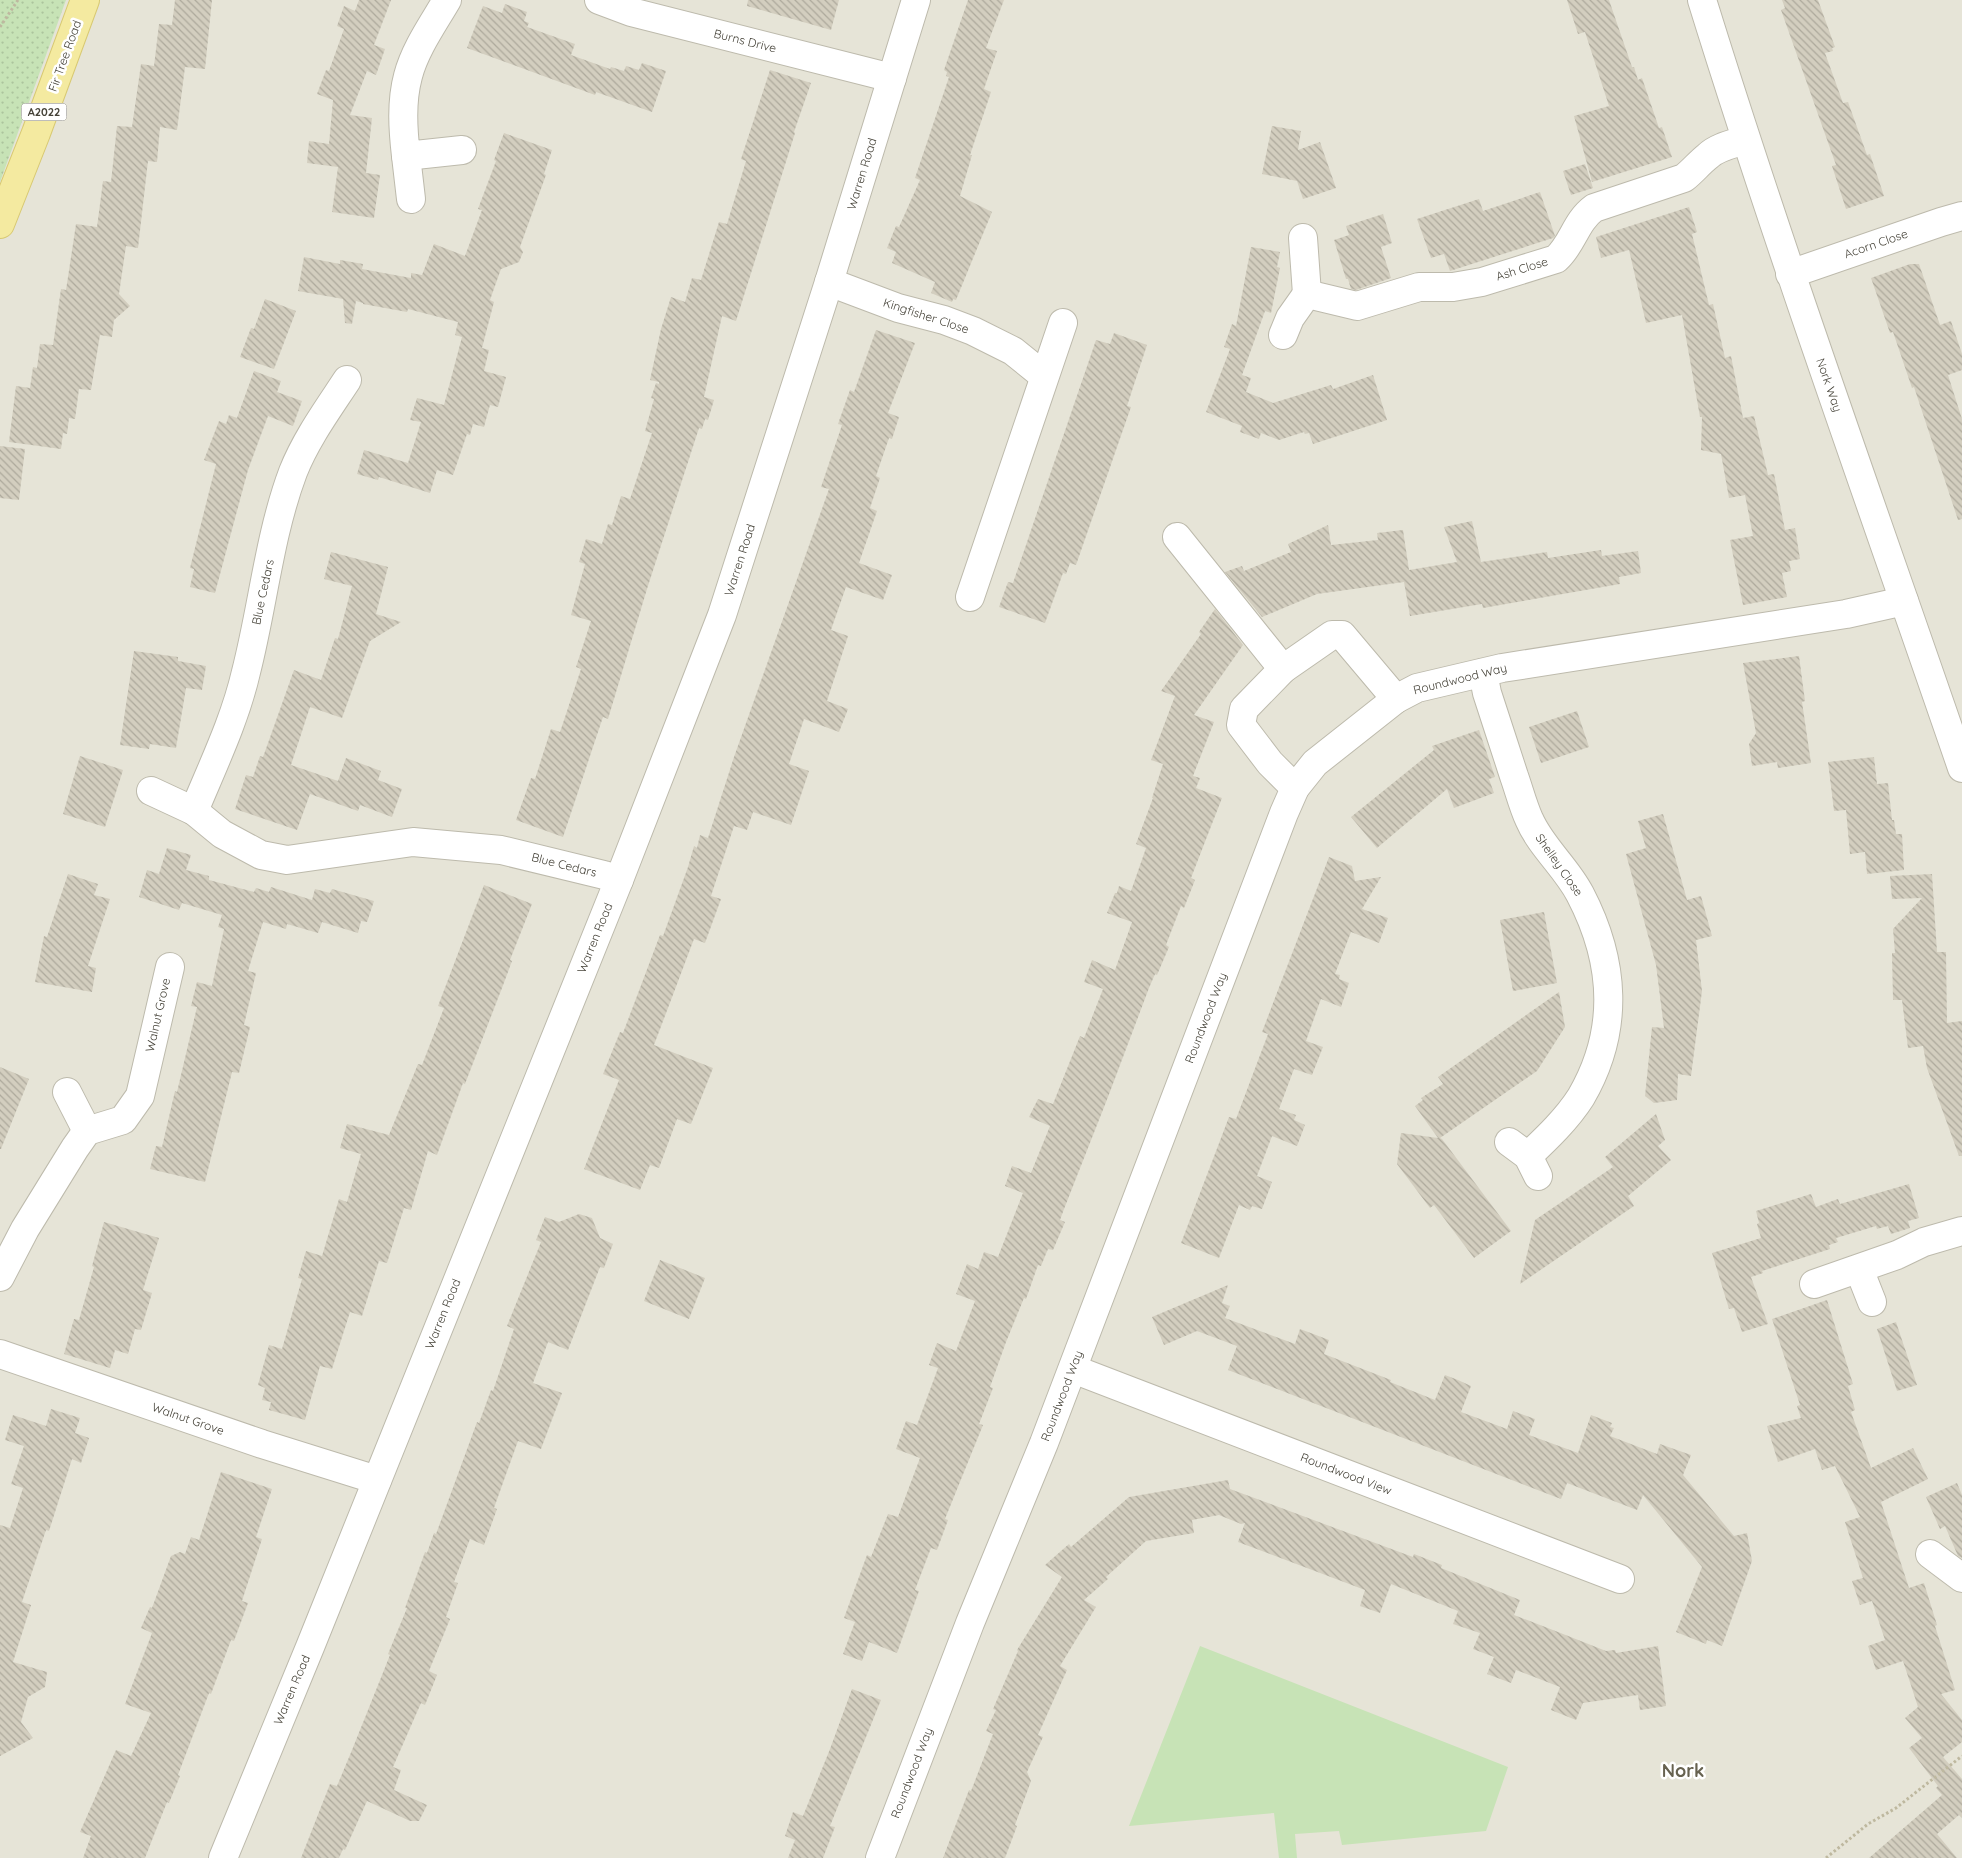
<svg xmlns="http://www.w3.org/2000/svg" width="1962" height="1858" font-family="Quicksand,sans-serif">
<defs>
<pattern id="grass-dots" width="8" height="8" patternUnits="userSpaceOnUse" patternTransform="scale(1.25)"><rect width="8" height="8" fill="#c7e3b6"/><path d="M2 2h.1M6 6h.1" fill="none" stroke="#acc49d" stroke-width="1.8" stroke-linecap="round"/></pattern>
<pattern id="building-back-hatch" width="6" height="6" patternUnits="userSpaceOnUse" patternTransform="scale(1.25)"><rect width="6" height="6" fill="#d3cebf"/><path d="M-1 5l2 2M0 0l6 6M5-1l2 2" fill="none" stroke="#ada99c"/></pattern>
</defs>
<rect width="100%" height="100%" fill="#f3f1e9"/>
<rect fill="#e6e4d7" x="0" y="0" width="1962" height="1858"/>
<polygon fill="url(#grass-dots)" points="0,0 66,0 0,182"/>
<polygon fill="#c7e3b6" points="1200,1646 1508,1767 1486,1831 1342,1845 1339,1831 1295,1834 1297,1858 1279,1858 1274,1813 1129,1826"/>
<g fill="url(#building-back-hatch)">
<polygon points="175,0 212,0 205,69 185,67 177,130 160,127 157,162 148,161 138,248 126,246 119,294 130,306 114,320 112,337 100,335 91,390 79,389 75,419 69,418 67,434 63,433 61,449 9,442 16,386 30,388 33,367 37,368 40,344 53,345 61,289 66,290 76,224 97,227 103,181 111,182 117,126 132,127 141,64 154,66 159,24 172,25"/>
<polygon points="359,0 391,0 374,45 385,49 376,75 367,71 350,115 372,118 366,173 380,175 374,218 332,212 338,167 307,163 309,141 329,144 333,100 317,94 326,70 329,71 344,29 337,26 344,6 355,11"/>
<polygon points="748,0 839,0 831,30 747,6"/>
<polygon points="968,0 1004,0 986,48 997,51 984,89 991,92 970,155 972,155 960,196 992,212 956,300 953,299 952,302 931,293 935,282 892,263 896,252 887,248 896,226 899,227 920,180 915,178 949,77 946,76 947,72 944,70"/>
<polygon points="1567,0 1609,0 1632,67 1634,67 1638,80 1642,78 1659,128 1662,127 1672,157 1592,182 1574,116 1609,106 1585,32 1578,34"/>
<polygon points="1782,0 1818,0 1835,47 1832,48 1833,51 1825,53 1843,103 1848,102 1867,155 1870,154 1884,196 1846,209 1832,166 1836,165 1781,10 1785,8"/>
<polygon points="505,4 527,12 524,21 529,23 527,27 575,44 571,55 610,69 611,67 624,71 626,66 639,70 642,63 666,71 652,112 596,92 595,95 467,48 483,6 502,13"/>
<polygon points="770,70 811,83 794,132 795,133 736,321 722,316 704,397 714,400 708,420 705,419 702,429 699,428 647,589 608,719 603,717 563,837 516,820 531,778 535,779 551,729 560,732 581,669 576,667 591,621 571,615 585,564 579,562 586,539 602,544 608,524 612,525 621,496 630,499 652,433 645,431 654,399 651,398 656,383 659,384 659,382 650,380 661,329 671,297 685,302 692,278 701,280 719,222 727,224 746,161 741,159"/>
<polygon points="1272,126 1301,131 1298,150 1320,142 1336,188 1303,199 1297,181 1262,174"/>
<polygon points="504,133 552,150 544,174 546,175 520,247 523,252 519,262 501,269 490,300 494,302 482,348 489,350 484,371 506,377 498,407 490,405 484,427 473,424 470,435 467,434 453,475 437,470 430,493 379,477 378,480 357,474 364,450 408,463 421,422 410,420 417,398 444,405 462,337 455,335 458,322 408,309 407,312 363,304 363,303 356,301 352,324 345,323 343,299 298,291 304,257 340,264 340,260 363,264 362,269 411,278 411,273 422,275 434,244 465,256 482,210 478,209 496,161 494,160"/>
<polygon points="1585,164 1593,188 1571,195 1563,171"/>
<polygon points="1540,192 1555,236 1553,238 1450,271 1444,254 1431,258 1417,219 1479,199 1483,211"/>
<polygon points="1689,207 1697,232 1692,234 1709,305 1713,304 1725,358 1731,356 1743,418 1754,416 1768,475 1774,474 1785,530 1795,528 1800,559 1789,561 1791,571 1782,573 1787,597 1743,605 1730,540 1753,536 1745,495 1729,498 1721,454 1701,450 1702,417 1700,417 1682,315 1646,323 1629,250 1601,258 1596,237"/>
<polygon points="1383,214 1392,243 1381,247 1391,278 1356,290 1351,289 1348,279 1346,279 1334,240 1349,235 1346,226"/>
<polygon points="1251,247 1280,252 1277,267 1280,268 1271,313 1265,311 1242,375 1251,378 1246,392 1273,403 1331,385 1333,389 1373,375 1387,420 1313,444 1309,433 1305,434 1304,432 1279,440 1261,433 1259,439 1240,432 1242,426 1206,412 1230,349 1224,347 1232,324 1236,326"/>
<polygon points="1910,264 1919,264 1940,325 1951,321 1962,354 1962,370 1948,375 1962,419 1962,519 1958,520 1914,387 1912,388 1893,332 1890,333 1871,278"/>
<polygon points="265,299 296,311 274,369 240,357 251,328 254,329"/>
<polygon points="876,330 915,343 888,413 899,417 892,439 889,438 876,476 880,478 870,508 877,511 859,563 892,575 883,600 846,587 831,630 848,636 827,701 848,709 839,732 804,719 789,764 809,771 791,825 753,812 747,830 734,826 711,896 721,899 705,943 694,939 654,1045 713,1068 691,1124 677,1119 659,1168 650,1165 640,1190 584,1169 619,1080 603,1074 620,1032 623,1033 660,935 663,936 688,867 694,846 697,848 700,835 708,838 734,757 829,489 821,487 842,425 838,424 850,390 854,392"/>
<polygon points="1114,333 1147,345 1127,406 1131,407 1076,565 1070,563 1066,574 1063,573 1045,623 999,607 1008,582 1013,583 1096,340 1110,344"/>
<polygon points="254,371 281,381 277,392 302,401 293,426 268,416 248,470 215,593 190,587 194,569 190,568 216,464 204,460 219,421 226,424 229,415 237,418"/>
<polygon points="0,446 25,449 19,500 0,498"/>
<polygon points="1472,521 1481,562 1547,552 1548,558 1601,550 1602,556 1638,551 1641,573 1619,577 1620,584 1483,608 1482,604 1410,616 1404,582 1317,594 1262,617 1225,572 1242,566 1244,571 1291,552 1288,544 1328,525 1331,545 1378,540 1377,533 1403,530 1409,570 1457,562 1444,527"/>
<polygon points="331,552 388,567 376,614 401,622 370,641 342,718 310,707 291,765 338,781 346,758 381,771 378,780 402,789 392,817 360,805 358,811 310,794 297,830 235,809 246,775 253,777 260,756 263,757 294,670 321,680 335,638 338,639 352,586 324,579"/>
<polygon points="1215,609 1243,645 1194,715 1214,722 1193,776 1200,778 1196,788 1222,798 1191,878 1195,880 1184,908 1181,906 1166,945 1169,947 1157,975 1155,974 1149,988 1108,1097 1064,1209 1060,1220 1065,1222 1053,1250 1048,1249 1041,1266 1038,1265 1026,1299 1024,1298 1006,1342 990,1387 993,1388 979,1424 983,1425 945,1519 948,1520 937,1550 931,1548 915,1590 919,1591 897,1653 869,1642 862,1661 843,1654 855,1622 844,1618 867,1555 871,1557 888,1514 898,1517 920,1458 896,1449 906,1421 917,1425 938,1368 929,1365 937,1343 956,1351 975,1301 956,1294 967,1264 978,1269 984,1252 998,1257 1023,1193 1005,1186 1012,1166 1031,1173 1050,1126 1029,1117 1038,1099 1053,1104 1080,1036 1084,1038 1103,989 1084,982 1092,960 1115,970 1132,922 1107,913 1115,893 1117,893 1119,886 1131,891 1146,848 1136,844 1153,798 1152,798 1163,764 1151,760 1175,696 1161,691 1201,634 1199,632"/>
<polygon points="134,651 178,657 178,661 206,666 202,690 186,688 176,748 150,744 149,749 120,745"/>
<polygon points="1799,656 1805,701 1802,702 1811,763 1778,768 1777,762 1752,766 1749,744 1756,733 1743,663"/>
<polygon points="1577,711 1589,747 1541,763 1529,727"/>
<polygon points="1479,730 1495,777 1489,779 1494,793 1454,808 1447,789 1377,848 1351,817 1434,750 1432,746"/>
<polygon points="80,756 123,770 105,827 63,814"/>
<polygon points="1874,757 1877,784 1888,783 1892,820 1894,820 1896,834 1902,834 1904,870 1867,874 1865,852 1850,854 1846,810 1834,811 1828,762"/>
<polygon points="1663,814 1687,900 1701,896 1712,936 1696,940 1702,991 1691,1076 1678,1074 1677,1100 1654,1103 1645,1096 1652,1027 1664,1028 1656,965 1626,854 1646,848 1638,821"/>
<polygon points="167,848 191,855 186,870 209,876 209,880 254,892 256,888 269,892 271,887 312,900 315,889 330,893 332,889 374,901 367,922 361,921 358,933 322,922 318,933 287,924 286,929 263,922 248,971 256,973 244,1025 250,1027 239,1073 232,1072 205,1182 150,1169 156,1146 162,1147 175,1091 177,1092 197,1007 191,1006 197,982 212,986 224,929 218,927 222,915 182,903 179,910 139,897 147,870 159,874"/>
<polygon points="1329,857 1352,866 1355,881 1381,877 1362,909 1388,918 1379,943 1351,932 1335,974 1340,975 1339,979 1349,983 1341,1007 1321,999 1306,1041 1323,1047 1312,1075 1294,1069 1279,1109 1296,1115 1294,1120 1305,1125 1297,1146 1272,1136 1257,1176 1272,1182 1262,1209 1252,1206 1250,1210 1239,1205 1219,1258 1181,1243 1229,1117 1236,1119 1268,1034 1262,1032"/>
<polygon points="68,874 98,884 94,895 110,899 88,966 96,968 92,992 35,982 44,936 47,937"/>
<polygon points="1932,874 1937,952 1946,952 1947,1023 1962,1021 1962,1156 1959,1156 1927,1068 1923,1046 1908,1048 1902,1000 1893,1000 1892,953 1895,953 1893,929 1922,898 1892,899 1890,876"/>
<polygon points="484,885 532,904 510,960 512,961 502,988 465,1084 463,1083 437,1155 428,1151 411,1210 404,1208 387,1263 379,1261 362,1316 350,1312 332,1369 320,1366 305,1420 269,1410 271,1402 262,1400 265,1388 258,1385 269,1345 282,1349 302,1279 298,1278 306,1251 322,1256 339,1199 347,1202 361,1154 340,1148 347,1124 389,1135 418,1064 422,1065 444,1008 438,1006"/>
<polygon points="1544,912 1557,983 1513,991 1500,920"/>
<polygon points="1559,992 1565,1027 1537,1071 1440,1138 1442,1139 1511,1231 1474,1258 1434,1205 1430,1208 1397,1164 1401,1133 1438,1138 1415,1106 1423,1100 1421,1098 1443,1084 1438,1077"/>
<polygon points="0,1067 29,1079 1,1149 0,1149"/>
<polygon points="1656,1114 1665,1140 1658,1146 1671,1160 1628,1196 1634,1206 1520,1284 1535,1220 1613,1167 1605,1157"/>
<polygon points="1909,1184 1919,1218 1908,1221 1910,1228 1891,1234 1888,1226 1877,1229 1876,1226 1836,1238 1838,1242 1829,1245 1830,1249 1762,1271 1763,1273 1751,1277 1768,1324 1742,1332 1734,1308 1729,1309 1712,1253 1761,1238 1757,1224 1759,1223 1756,1211 1811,1194 1816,1207 1838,1199 1840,1204"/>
<polygon points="579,1214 592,1218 600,1238 613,1244 604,1268 600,1267 568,1350 548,1342 533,1383 562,1393 541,1449 518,1441 494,1508 497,1509 484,1545 470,1539 454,1582 458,1583 446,1617 450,1619 429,1671 437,1675 425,1705 421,1703 393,1767 401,1770 394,1790 427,1805 419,1821 410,1821 367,1801 345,1850 343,1849 339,1858 301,1858 330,1784 337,1786 352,1750 390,1655 388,1654 407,1608 405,1608 425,1552 427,1553 434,1533 436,1534 477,1422 479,1423 491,1390 493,1391 514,1329 507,1326 541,1242 536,1240 545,1217 559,1222"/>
<polygon points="104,1222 159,1238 143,1290 152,1293 141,1330 135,1329 128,1354 115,1350 110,1368 64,1354 74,1319 79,1320 94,1267 92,1266"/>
<polygon points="660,1260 705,1278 689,1319 644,1301"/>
<polygon points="1228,1285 1222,1303 1230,1306 1225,1318 1295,1344 1300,1329 1316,1335 1329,1340 1324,1354 1391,1380 1390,1382 1435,1400 1445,1375 1458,1380 1471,1386 1461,1412 1507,1429 1513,1411 1535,1419 1529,1435 1578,1453 1591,1415 1612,1423 1610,1427 1614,1428 1610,1436 1657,1454 1660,1444 1691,1455 1683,1475 1734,1536 1747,1533 1752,1561 1722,1646 1707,1640 1706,1644 1676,1632 1702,1567 1643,1495 1637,1510 1567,1483 1561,1499 1228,1370 1237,1346 1197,1331 1164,1345 1152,1317"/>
<polygon points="1827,1300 1853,1384 1848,1386 1855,1410 1851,1412 1871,1468 1913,1448 1928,1479 1881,1502 1909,1588 1924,1583 1937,1625 1935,1626 1955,1690 1941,1694 1962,1720 1962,1742 1943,1757 1962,1779 1962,1818 1959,1815 1937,1834 1957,1858 1869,1858 1942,1795 1936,1788 1938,1786 1909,1748 1922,1738 1905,1718 1918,1707 1903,1661 1876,1670 1868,1646 1885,1640 1872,1601 1860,1605 1852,1581 1863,1578 1845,1522 1860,1517 1835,1466 1822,1470 1815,1449 1778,1462 1767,1426 1801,1418 1797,1406 1800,1405 1772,1319"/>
<polygon points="1896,1322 1917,1385 1897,1391 1877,1329"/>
<polygon points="51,1409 80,1418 75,1433 89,1438 81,1463 72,1459 49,1531 46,1530 22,1602 31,1605 13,1662 47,1672 45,1687 28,1697 21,1722 33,1738 0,1756 0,1525 10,1528 23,1488 11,1484 24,1446 5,1440 13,1415 46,1426"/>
<polygon points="221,1472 272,1489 256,1537 262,1539 242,1601 248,1603 234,1641 231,1640 211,1694 209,1693 178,1775 180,1776 169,1803 167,1802 145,1858 83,1858 91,1836 80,1832 116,1750 131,1756 151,1713 125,1704 152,1633 141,1628 150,1607 152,1608 171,1556 180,1552 185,1554 191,1537 199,1540"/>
<polygon points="1228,1480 1230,1489 1413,1557 1414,1554 1442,1565 1441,1568 1520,1600 1514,1615 1558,1632 1606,1651 1615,1650 1616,1653 1658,1646 1666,1706 1640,1710 1638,1695 1583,1703 1576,1720 1551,1710 1560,1687 1516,1670 1511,1683 1487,1674 1494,1657 1473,1649 1480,1633 1453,1624 1458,1611 1391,1584 1380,1613 1360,1606 1365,1590 1238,1542 1245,1523 1241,1524 1219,1515 1192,1520 1194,1533 1146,1541 1106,1577 1108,1579 1084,1600 1096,1607 1060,1666 1067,1670 1038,1735 1043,1737 1027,1772 1031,1781 1015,1825 1017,1826 1005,1858 943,1858 969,1790 971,1791 993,1734 986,1731 996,1710 993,1709 1018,1651 1017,1650 1062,1577 1045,1565 1069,1544 1071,1547 1129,1497"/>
<polygon points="1957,1483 1962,1495 1962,1558 1958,1556 1945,1526 1940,1529 1926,1497"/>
<polygon points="852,1689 881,1700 830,1826 835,1827 823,1858 788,1858 795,1840 785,1836 793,1812 803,1816 830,1749"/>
</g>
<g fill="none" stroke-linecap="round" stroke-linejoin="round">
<defs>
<g id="minor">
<path d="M447,0C433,24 415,49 408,76C401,102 403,130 406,156L462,150"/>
<polyline points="599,0 631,12 892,78"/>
<path d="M1702,0C1782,258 1874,512 1962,768"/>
<polyline points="406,156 411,199"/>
<polyline points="1303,238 1307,294"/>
<polyline points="1790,274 1941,222 1962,216"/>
<polyline points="829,282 898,308 944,320 973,331 1013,351 1044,376"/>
<path d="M1283,335L1290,318L1307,294L1357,306L1419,287H1453L1482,282L1556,259C1573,244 1575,222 1594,208L1684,178C1693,171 1699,163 1708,156C1717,147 1733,144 1745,140"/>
<polyline points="1177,537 1283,669"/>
<polyline points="970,597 1063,323"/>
<path d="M1483,673L1487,693C1496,721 1505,748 1514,776C1519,790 1523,806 1529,819C1541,847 1566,867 1580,894C1615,961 1620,1030 1581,1097C1567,1119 1547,1138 1528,1156"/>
<polyline points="1295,788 1270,763 1241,725 1244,709 1283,669 1332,635 1342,635 1396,699"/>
<polyline points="151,791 194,811 222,834 261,855 287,860 413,842 501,850 604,875 619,880"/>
<path d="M194,811C213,765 235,720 246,672C263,606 269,536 293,472C306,439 328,409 347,380"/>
<polyline points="67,1092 87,1131"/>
<polyline points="1509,1142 1528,1156 1538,1176"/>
<polyline points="1859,1269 1872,1302"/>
<polyline points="0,1277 25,1229 75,1148 87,1131 123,1120 140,1096 170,967"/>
<polyline points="1814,1284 1897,1255 1924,1242 1962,1231"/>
<polyline points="0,1354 262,1444 377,1480"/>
<polyline points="1073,1369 1620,1579"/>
<polyline points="1930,1554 1962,1578"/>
<polyline points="223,1858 310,1647 619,880 722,615 829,282 916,0"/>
<polyline points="880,1858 970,1623 1044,1443 1284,813 1295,788 1315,763 1396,699 1417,688 1502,668 1846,614 1904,601"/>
</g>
<polyline id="major" points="0,224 36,133 85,0"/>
</defs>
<use href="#minor" stroke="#bdbaac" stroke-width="30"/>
<use href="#major" stroke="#d8c972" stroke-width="30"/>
<g stroke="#beb89f" stroke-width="3" stroke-dasharray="2.5 2.5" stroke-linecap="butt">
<polyline points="0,27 18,0"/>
<polyline points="1826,1858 1868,1824 1896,1808 1962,1756"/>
</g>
<use href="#minor" stroke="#fff" stroke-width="28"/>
<use href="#major" stroke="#f4eaa0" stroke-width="28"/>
</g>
<g text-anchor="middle" stroke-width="5" stroke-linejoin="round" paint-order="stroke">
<rect fill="#fff" stroke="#7d7b74" stroke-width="1" x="21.5" y="103.5" width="45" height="17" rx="4"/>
<g font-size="11" font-weight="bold" fill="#454238">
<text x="44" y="116">A2022</text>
</g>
<g font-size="12" fill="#454238" stroke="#fff">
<text transform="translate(745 41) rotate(14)" y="4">Burns Drive</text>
<text transform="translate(65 56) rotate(-70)" y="4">Fir Tree Road</text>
<text transform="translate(862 174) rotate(-73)" y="4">Warren Road</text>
<text transform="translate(1876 244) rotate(-19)" y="4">Acorn Close</text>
<text transform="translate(1522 269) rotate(-17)" y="4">Ash Close</text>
<text transform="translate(926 316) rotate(18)" y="4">Kingfisher Close</text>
<text transform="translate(1829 385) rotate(71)" y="4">Nork Way</text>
<text transform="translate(740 560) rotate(-72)" y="4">Warren Road</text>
<text transform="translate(263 592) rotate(-78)" y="4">Blue Cedars</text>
<text transform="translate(1460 679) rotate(-14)" y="4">Roundwood Way</text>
<text transform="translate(564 865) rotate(14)" y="4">Blue Cedars</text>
<text transform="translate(1559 865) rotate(55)" y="4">Shelley Close</text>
<text transform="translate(595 938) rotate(-68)" y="4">Warren Road</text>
<text transform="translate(158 1015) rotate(-77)" y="4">Walnut Grove</text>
<text transform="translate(1206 1018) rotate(-69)" y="4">Roundwood Way</text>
<text transform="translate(443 1314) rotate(-68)" y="4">Warren Road</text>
<text transform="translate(1062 1396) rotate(-69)" y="4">Roundwood Way</text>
<text transform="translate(188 1419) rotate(19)" y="4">Walnut Grove</text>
<text transform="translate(1346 1474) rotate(21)" y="4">Roundwood View</text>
<text transform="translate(292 1690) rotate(-67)" y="4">Warren Road</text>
<text transform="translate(912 1773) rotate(-69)" y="4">Roundwood Way</text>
</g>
<g font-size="18" font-weight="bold" fill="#676250" stroke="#fff">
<text x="1683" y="1777">Nork</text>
</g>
</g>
</svg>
